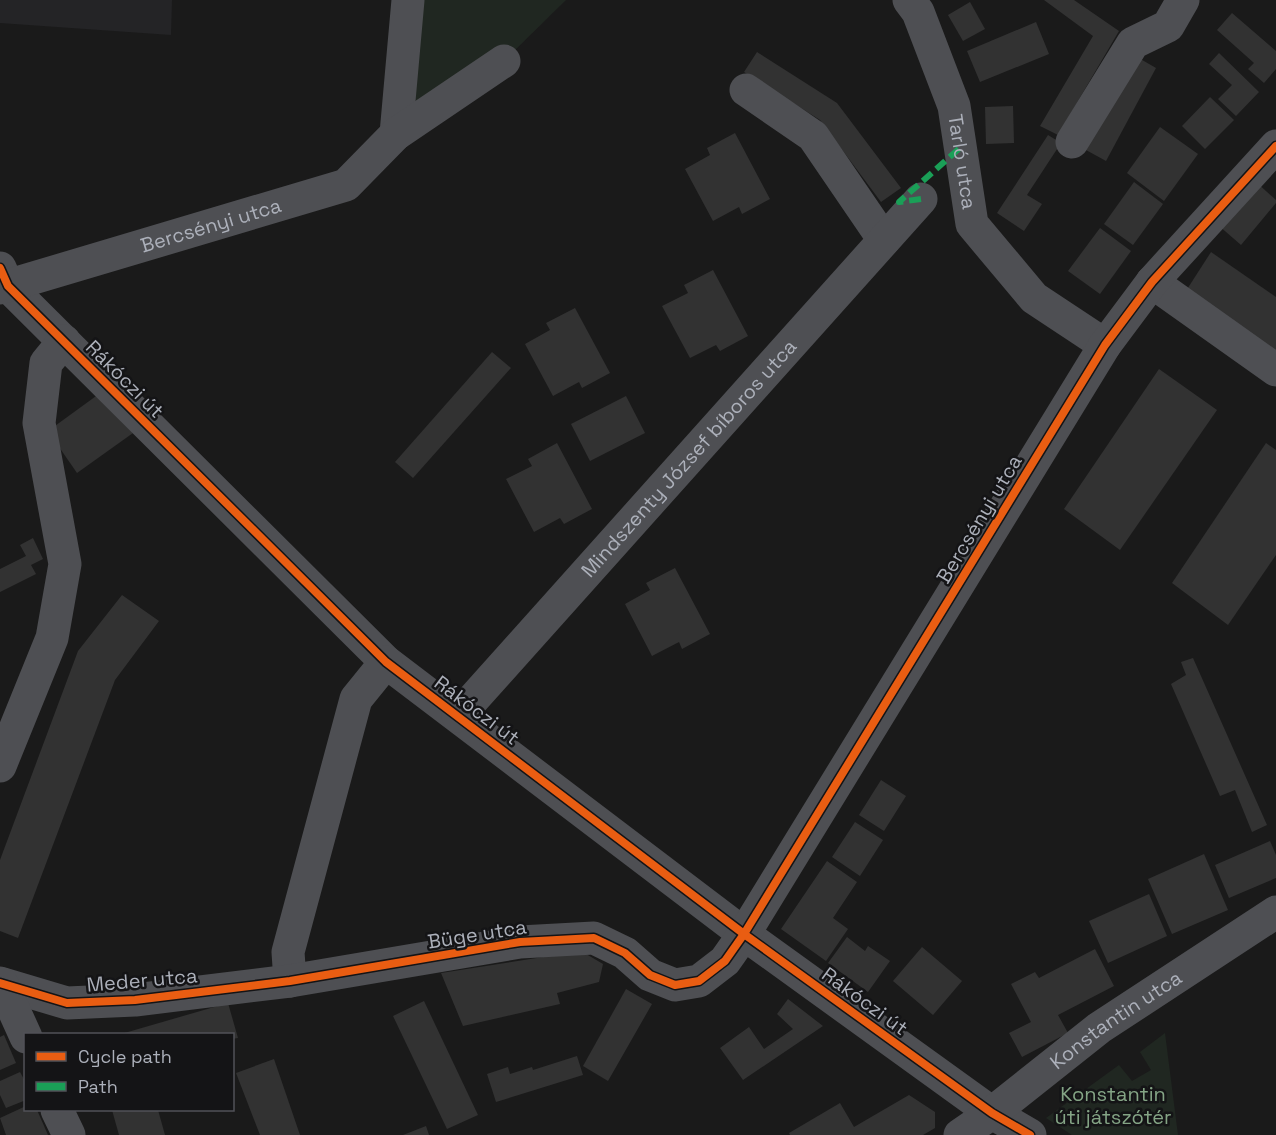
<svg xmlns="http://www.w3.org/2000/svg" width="1276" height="1135" font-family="'Space Grotesk',sans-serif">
<rect width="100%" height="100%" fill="#1a1a1a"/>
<polygon fill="#242426" points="0,0 172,0 171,35 0,23"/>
<g fill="#202721">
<polygon points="408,0 566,0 504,61 396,134"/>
<polygon points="1165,1033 1178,1135 1072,1135 1046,1118 1119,1065 1132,1081 1151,1070 1140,1052"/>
</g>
<g fill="#323232">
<polygon points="1044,0 1074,0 1119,31 1058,135 1040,126 1093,36"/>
<polygon points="970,2 985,29 963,41 948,15"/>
<polygon points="1232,13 1276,51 1276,69 1264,83 1248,69 1254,63 1217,30"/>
<polygon points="1036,22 1049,54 980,82 967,51"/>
<polygon points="757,52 837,103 901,188 881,202 820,120 744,72"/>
<polygon points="1219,53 1259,92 1236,116 1218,99 1232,85 1209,64"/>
<polygon points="1137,57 1156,68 1106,161 1086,150"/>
<polygon points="1210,97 1234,120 1205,149 1182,126"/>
<polygon points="1013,106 1014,143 986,144 985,107"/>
<polygon points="1160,127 1198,154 1164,201 1127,173"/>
<polygon points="735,133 770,199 742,214 739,207 713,221 685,169 710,155 707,148"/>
<polygon points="1048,135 1061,143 1027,195 1042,204 1024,231 997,213"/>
<polygon points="1255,181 1276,200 1276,203 1241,245 1218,225"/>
<polygon points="1134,182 1163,204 1133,245 1104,224"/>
<polygon points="1100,228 1131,251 1100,294 1068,271"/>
<polygon points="1211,252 1276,297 1276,359 1184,294"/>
<polygon points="713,270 748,336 720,351 716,345 690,358 662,306 688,293 684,285"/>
<polygon points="575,308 610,373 582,388 579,382 553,396 525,344 550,330 546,323"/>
<polygon points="492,352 511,368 413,478 395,462"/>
<polygon points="1159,369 1217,410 1120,550 1064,509"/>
<polygon points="103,391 133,433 77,473 48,431"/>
<polygon points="626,396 645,433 590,461 571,424"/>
<polygon points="557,443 592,509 564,524 560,518 534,532 506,479 532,466 528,459"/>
<polygon points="1266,443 1276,450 1276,555 1228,625 1172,583"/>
<polygon points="33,538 43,559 31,565 36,574 0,592 0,569 26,556 20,545"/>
<polygon points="675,568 710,634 682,649 679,642 652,656 625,604 650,590 646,583"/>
<polygon points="122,595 159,621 115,680 18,938 0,931 0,860 78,651"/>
<polygon points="1193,658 1267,825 1252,832 1235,790 1220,796 1171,684 1186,675 1181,662"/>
<polygon points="881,780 906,796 884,831 859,815"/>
<polygon points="855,822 883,840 860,876 832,857"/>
<polygon points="1270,841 1276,855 1276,878 1229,898 1215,865"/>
<polygon points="1204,854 1228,910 1172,934 1148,879"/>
<polygon points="827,861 857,882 833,918 848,929 826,961 781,929"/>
<polygon points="1149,894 1167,936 1108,963 1089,921"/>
<polygon points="847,937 865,951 868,946 890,961 868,992 828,963"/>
<polygon points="922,947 962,981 933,1015 893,981"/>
<polygon points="1095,949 1114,986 1058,1015 1068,1033 1022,1057 1009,1033 1031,1022 1011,984 1035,972 1039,978"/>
<polygon points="581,951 603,964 599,982 557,993 560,1004 463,1026 441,973"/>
<polygon points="626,989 652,1004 608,1081 583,1066"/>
<polygon points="788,999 823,1026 743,1080 720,1048 749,1027 764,1049 793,1029 777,1014"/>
<polygon points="424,1001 478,1115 447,1129 393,1016"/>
<polygon points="228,1003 238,1038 232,1039 232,1034 121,1034"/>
<polygon points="4,1035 16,1063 0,1070 0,1037"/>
<polygon points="577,1056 583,1075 496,1102 487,1074 508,1067 510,1074 532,1067 533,1070"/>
<polygon points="274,1059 300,1135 260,1135 236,1073"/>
<polygon points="20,1072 26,1083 26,1100 6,1108 0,1095 0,1081"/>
<polygon points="909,1095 935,1112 935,1128 923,1135 790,1135 789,1133 840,1103 854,1127"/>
<polygon points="26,1106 26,1110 37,1110 48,1135 6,1135 0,1118"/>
<polygon points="112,1110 158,1110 165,1135 119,1135"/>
<polygon points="426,1126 429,1135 403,1135"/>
</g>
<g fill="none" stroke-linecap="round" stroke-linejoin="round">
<g stroke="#4e4f53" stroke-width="33">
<path id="s1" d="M909,0L918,12L954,106L972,224L1034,298L1105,345"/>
<polyline points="746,90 813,136 884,240"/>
<polyline points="396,134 408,0"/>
<polyline points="1072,142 1133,43 1168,26 1183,0"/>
<polyline points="0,268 8,286 386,662 744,934 992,1113 1030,1135"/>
<polyline points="1152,282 1276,370"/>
<path id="s2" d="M0,288L346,185L396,134L504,61"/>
<path id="s3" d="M458,716L921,199"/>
<polyline points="0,766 52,638 65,564 39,423 46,363 64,341"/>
<polyline points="290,981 288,952 356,699 386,662"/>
<polyline points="0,983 67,1003 135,1000 290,981 520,942 594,938 625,953 650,975 675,985 699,981 725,961 744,934 1105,345 1152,282 1276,146"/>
<polyline points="2,984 26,1037"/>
<polyline points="57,1110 69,1135"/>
<path id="s4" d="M960,1135L992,1113L1099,1028L1276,912"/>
</g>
<polyline stroke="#1a9f57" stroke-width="6" stroke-dasharray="12 6" stroke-linecap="butt" points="921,199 899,202 961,147"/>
<defs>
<g id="cycleway">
<polyline points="0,268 8,286 386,662 744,934 992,1113 1030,1135"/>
<polyline points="0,983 67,1003 135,1000 290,981 520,942 594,938 625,953 650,975 675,985 699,981 725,961 744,934 1105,345 1152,282 1276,146"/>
</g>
</defs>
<use href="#cycleway" stroke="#141416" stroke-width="11"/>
<use href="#cycleway" stroke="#e95d12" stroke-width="8"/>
</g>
<g text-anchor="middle" stroke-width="5" stroke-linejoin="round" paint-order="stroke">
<g font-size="20" fill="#acb0ba" stroke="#141416">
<text dy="7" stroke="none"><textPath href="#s1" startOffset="172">Tarló utca</textPath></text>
<text dy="7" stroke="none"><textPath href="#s2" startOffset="220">Bercsényi utca</textPath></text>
<text transform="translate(125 379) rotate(45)" y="7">Rákóczi út</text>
<text dy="7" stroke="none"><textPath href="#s3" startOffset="346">Mindszenty József bíboros utca</textPath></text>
<text transform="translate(979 519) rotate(-59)" y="7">Bercsényi utca</text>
<text transform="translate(477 710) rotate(37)" y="7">Rákóczi út</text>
<text transform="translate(477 934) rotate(-9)" y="7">Büge utca</text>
<text transform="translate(142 980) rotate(-5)" y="7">Meder utca</text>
<text transform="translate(865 1001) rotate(36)" y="7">Rákóczi út</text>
<text dy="7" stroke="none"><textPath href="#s4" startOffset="194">Konstantin utca</textPath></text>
</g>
<g font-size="20" fill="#84a485" stroke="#141416">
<text x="1113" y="1101">Konstantin<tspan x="1113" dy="23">úti játszótér</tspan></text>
</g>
</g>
<rect x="24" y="1033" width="210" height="78" fill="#141416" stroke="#515258" stroke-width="1.5"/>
<rect x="36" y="1052" width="30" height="9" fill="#e95d12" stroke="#515258" stroke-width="1.5"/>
<text x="78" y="1063" font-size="18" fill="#acb0ba">Cycle path</text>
<rect x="36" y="1082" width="30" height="9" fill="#1a9f57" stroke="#515258" stroke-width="1.5"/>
<text x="78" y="1093" font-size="18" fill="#acb0ba">Path</text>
</svg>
